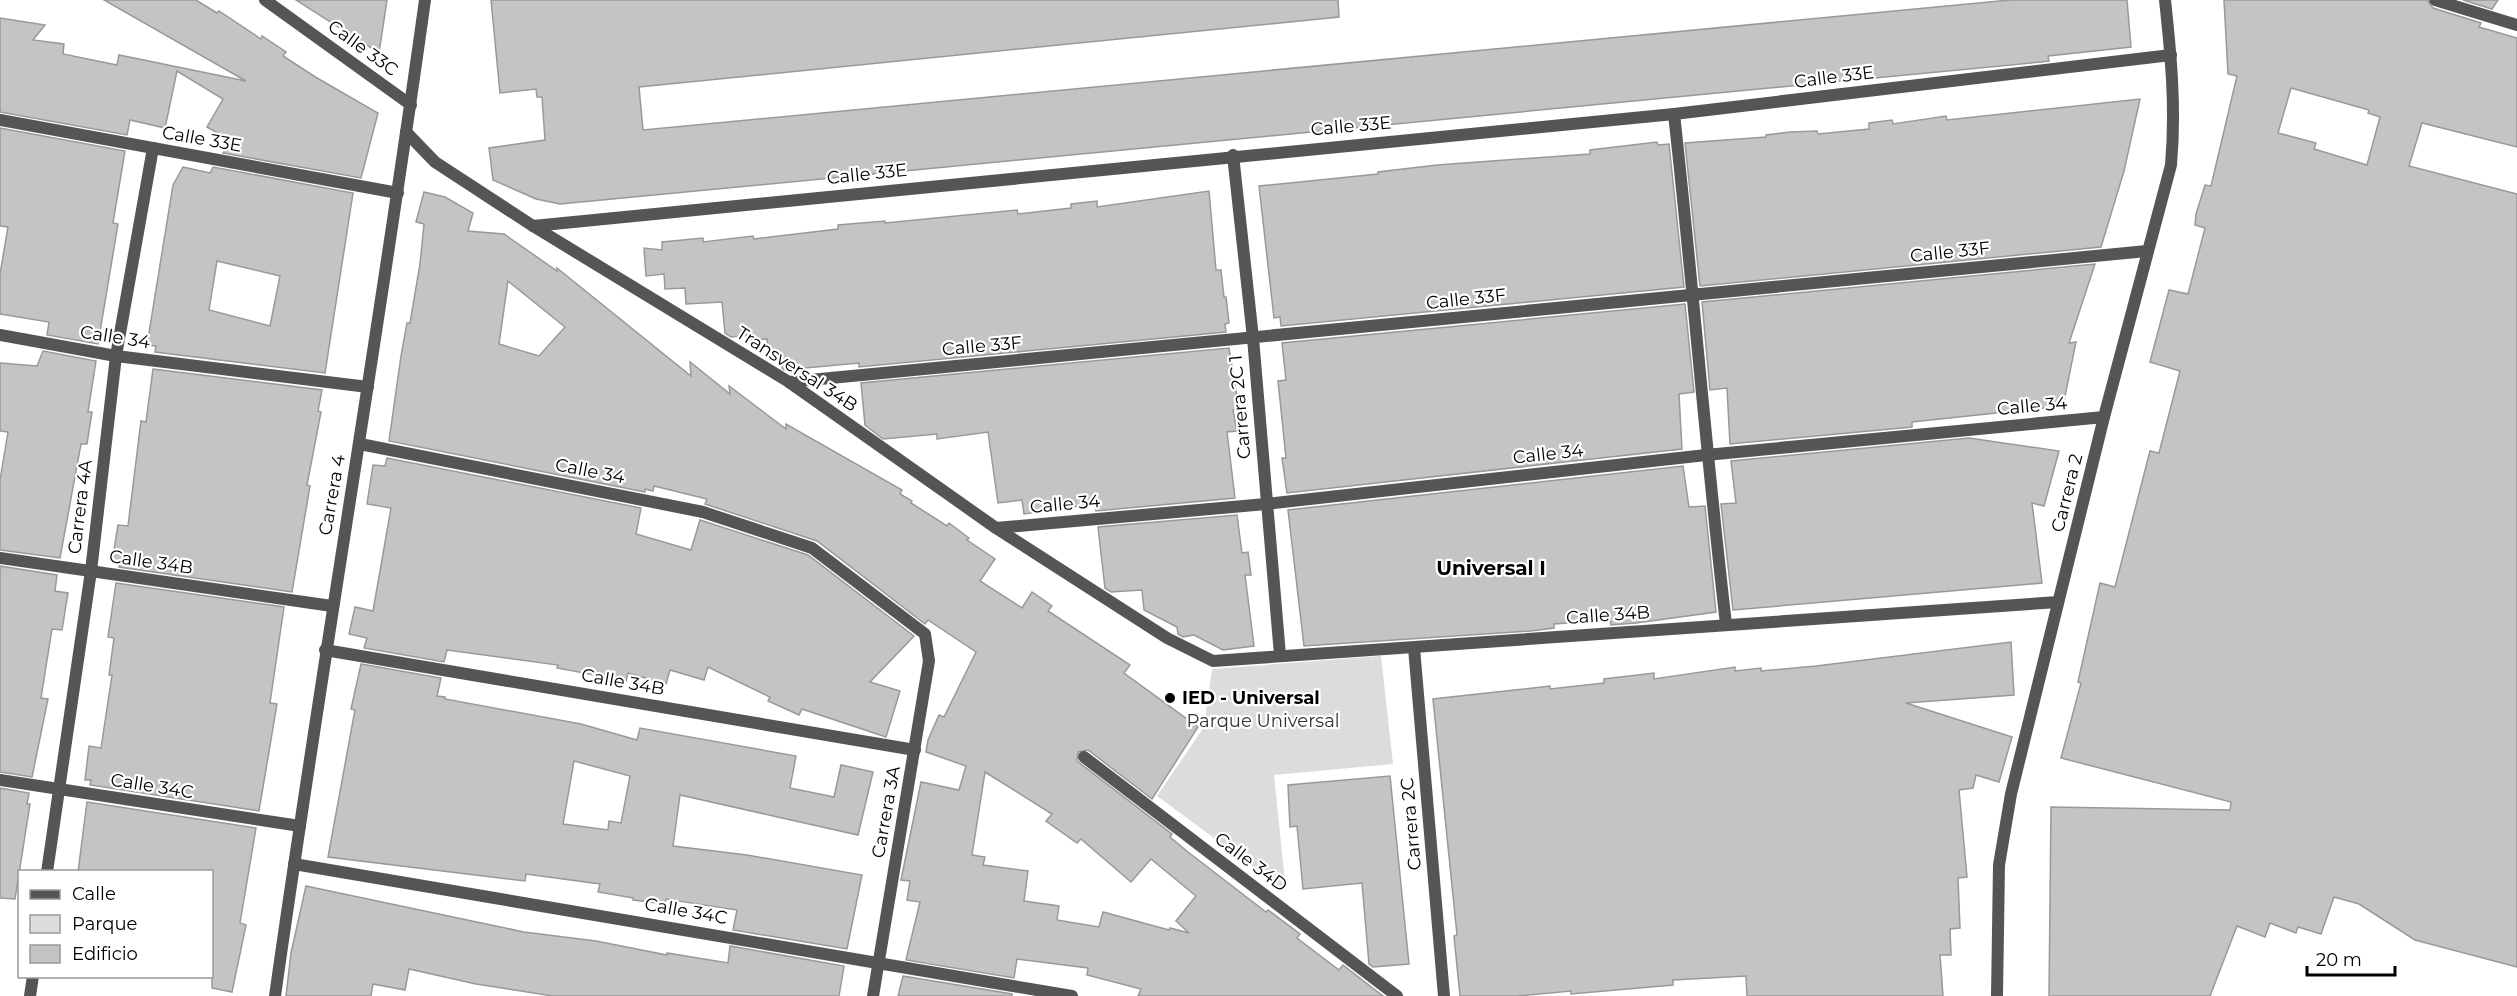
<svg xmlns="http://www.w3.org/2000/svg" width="2517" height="996" font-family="Montserrat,sans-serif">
<rect width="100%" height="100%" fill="#fff"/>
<polygon fill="#dcdcdc" points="1381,656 1393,764 1274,775 1286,891 1157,796 1204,727 1212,669"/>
<g fill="#c4c4c4" stroke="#999" stroke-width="1.5" fill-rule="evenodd">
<polygon points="104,0 196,0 217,13 219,11 261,39 262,36 286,52 283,56 317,78 378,113 361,178 223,153 231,141 207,127 223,99 177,71 165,128 130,120 127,135 0,112 0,18 45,25 33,40 64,44 63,54 117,65 119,55 246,81"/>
<polygon points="296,0 387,0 379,53"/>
<polygon points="491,0 1338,0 1339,17 639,87 643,130 2010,0 2127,0 2131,47 2048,56 2049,61 2041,62 560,204 536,199 493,180 489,148 545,140 542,97 537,97 536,89 500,93"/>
<path d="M2224,0H2427L2433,8L2481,23L2479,27L2517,38V147L2422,123L2409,166L2517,194V967L2415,940L2359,904L2334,897L2321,934L2298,927L2296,933L2270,923L2265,937L2237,926L2210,996H2049L2051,807L2230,810L2231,802L2061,758L2081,683L2078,682L2100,583L2115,587L2150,451L2159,453L2180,371L2150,362L2169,290L2188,294L2205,228L2195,225L2196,214L2205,185L2211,186L2237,76L2228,74ZM2291,88L2369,110L2368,113L2380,117L2367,165L2314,149L2316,143L2278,133Z"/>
<polygon points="2463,0 2498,0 2492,9"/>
<polygon points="2140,99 2124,171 2101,247 1700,286 1685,143 1766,137 1766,135 1790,132 1817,131 1818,134 1869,129 1869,123 1892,120 1893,124 1946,116 1947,120"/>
<polygon points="0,128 125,151 113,223 118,224 98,344 47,335 49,322 0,314 0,274 8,227 0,226"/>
<polygon points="1657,142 1658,145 1669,144 1684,287 1281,326 1280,317 1274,318 1259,186 1378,174 1378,172 1437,165 1590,154 1590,150"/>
<path d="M183,167L210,173L213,167L353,193L325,373L155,352L156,346L147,345L173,185ZM217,261L280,276L270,326L209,310Z"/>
<polygon points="1209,191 1216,270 1221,270 1224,297 1226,297 1229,323 1225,324 1226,332 859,367 859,363 784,370 782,368 781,355 768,356 767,339 751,340 751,335 731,337 725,333 722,302 686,304 685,288 665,289 664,274 646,276 644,248 662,250 662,242 703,238 703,242 753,236 754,239 838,229 838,225 885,221 885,223 1017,210 1018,214 1071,208 1071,204 1097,201 1097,207"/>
<path d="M424,192L445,197L473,213L468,231L504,234L557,271V268L691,376L690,362L730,394L729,386L786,429V424L902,490L900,494L912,501L911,503L947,526L949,523L969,538L967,540L995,559L980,581L1022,608L1032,592L1052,606L1048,611L1130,665L1124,673L1198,727L1152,799L1088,750L1078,752L1077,761L1172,834L1170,837L1188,852L1266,912L1268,910L1300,934L1297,938L1339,970L1343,965L1383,996H1138L1141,989L1087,975L1088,968L1017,959L1014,978L906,960L920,902L907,900L910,881L901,880L921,782L959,790L966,766L926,752L928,740L939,715L944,717L976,652L928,620L925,624L817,541L705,504L707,499L654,486L653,491L645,489V492L389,441L401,356L407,323H410L420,264L424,224L416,222ZM508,281L565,327L539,356L499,344ZM985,772L1052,814L1046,821L1077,843L1081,839L1131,882L1151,859L1196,896L1176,921L1189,933L1170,928L1169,930L1103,912L1099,927L1057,920L1059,906L1024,901L1028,871L983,865L985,857L972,855Z"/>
<polygon points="2095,264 2069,343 2076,342 2063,406 1912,422 1912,427 1730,444 1727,388 1710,390 1702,302"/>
<polygon points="1685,304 1694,392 1679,394 1682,449 1287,493 1282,458 1286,458 1278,381 1286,380 1282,343"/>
<polygon points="1229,348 1239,409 1233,410 1237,431 1227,432 1235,498 1096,511 1095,504 1024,514 1022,500 998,503 988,432 937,439 937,434 883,439 865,425 861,383"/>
<polygon points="43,351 96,361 88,412 92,412 87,444 81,444 60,558 0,550 0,480 8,432 0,431 0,363 37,366"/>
<polygon points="153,369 322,390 318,411 321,412 307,485 310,486 292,592 119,567 119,563 112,562 118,525 128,526 141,421 146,422"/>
<polygon points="1969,438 2059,451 2044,506 2032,503 2042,583 1733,610 1721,504 1736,503 1731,461"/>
<polygon points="387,458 641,508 636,534 691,550 700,520 808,555 914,636 870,682 900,691 886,737 802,709 799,715 768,701 770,697 708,667 704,680 670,670 666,684 628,673 626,681 557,668 558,665 447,650 444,662 364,648 367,638 349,634 355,607 373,611 391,508 367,504 373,465 385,466"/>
<polygon points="1683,466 1689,507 1705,506 1716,612 1636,623 1611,625 1610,620 1554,624 1554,628 1531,631 1304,646 1288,510"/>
<polygon points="1237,515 1242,553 1248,552 1251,575 1245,575 1254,646 1223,650 1194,635 1183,637 1178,634 1177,627 1144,610 1142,590 1111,592 1105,588 1098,527"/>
<polygon points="0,566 57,575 55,591 68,593 62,630 52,629 41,698 48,699 32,777 0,772"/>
<polygon points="116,583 284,607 270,703 277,704 259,811 90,785 91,780 85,780 89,746 101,748 112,675 109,675 114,638 108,637"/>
<polygon points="2011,642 2014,695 1906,703 2012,737 1999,782 1976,775 1973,788 1959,790 1967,877 1958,878 1960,928 1950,929 1951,955 1940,955 1943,996 1747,996 1746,976 1673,980 1673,985 1571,994 1571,991 1518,996 1460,996 1454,936 1457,935 1433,699 1550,686 1550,689 1604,683 1604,679 1654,673 1654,679 1735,667 1735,671 1761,668 1761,671 1816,666"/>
<path d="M361,664L441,678L437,696L445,697V699L581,724L637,740L640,728L796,756L790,788L834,797L841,765L873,772L858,835L680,795L673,846L747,855L862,875L847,949L733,930L737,910L666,899L665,904L633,900V898L598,892L600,884L526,874L525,881L328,857L355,710L351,709ZM574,761L630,776L621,823L609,821L608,830L563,824Z"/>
<polygon points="1390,776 1409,964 1373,967 1369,964 1362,883 1303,889 1297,826 1290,827 1288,785"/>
<polygon points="0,788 29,793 27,804 30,804 15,899 0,898"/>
<polygon points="87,802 256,828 240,923 246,925 232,992 212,988 212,872 78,872"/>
<polygon points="306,886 524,932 596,941 667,955 667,953 728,963 730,946 844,966 839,996 553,996 476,984 409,969 405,990 373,984 371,996 286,996 291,953"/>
<polygon points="903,976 1012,994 1012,996 898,996"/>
</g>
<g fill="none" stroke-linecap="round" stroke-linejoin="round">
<g stroke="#555" stroke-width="12">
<polyline points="265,0 411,105"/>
<polyline points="2435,0 2517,25"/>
<path d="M1674,114C1693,284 1706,454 1726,624"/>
<polyline points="0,120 398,193"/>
<polyline points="406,132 435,162 533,226 789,382 996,528 1167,638 1213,661 2058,602"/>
<polyline points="1233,155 1253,338 1280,655"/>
<polyline points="533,226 1674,114 2171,55"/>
<polyline points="0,335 116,356 368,387"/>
<polyline points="789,382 2147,251"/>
<polyline points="360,444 703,512 812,548 925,634 929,661 873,996"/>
<polyline points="996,528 1266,504 1706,455 2104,417"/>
<polyline points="0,558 332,606"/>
<polyline points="1414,648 1444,996"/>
<polyline points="325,650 915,750"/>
<polyline points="1084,757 1397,996"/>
<polyline points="0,780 300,826"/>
<polyline points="294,864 1072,996"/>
<polyline points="47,872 91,571 116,356 153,148"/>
<polyline points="30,996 33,976"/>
</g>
<g stroke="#555" stroke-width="12">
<path d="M275,996C322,663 379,333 425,0"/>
<path d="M1997,996L1999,865L2011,794L2104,417L2171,165C2176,109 2171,55 2165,0"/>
</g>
</g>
<circle fill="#000" stroke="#fff" stroke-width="2" cx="1170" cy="698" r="6"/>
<g text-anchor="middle" stroke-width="4.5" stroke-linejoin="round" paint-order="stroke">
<g font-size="18" fill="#000" stroke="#fff">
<text transform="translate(363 48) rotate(36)" y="6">Calle 33C</text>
<text transform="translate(1834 77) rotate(-7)" y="6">Calle 33E</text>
<text transform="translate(1351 126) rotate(-5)" y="6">Calle 33E</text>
<text transform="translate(202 139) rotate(10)" y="6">Calle 33E</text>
<text transform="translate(867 174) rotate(-6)" y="6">Calle 33E</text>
<text transform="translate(1950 252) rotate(-6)" y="6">Calle 33F</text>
<text transform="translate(1466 299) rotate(-6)" y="6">Calle 33F</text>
<text transform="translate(115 337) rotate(9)" y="6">Calle 34</text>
<text transform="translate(982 346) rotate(-5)" y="6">Calle 33F</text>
<text transform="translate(797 369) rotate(33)" y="6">Transversal 34B</text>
<text transform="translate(2032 406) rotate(-5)" y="6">Calle 34</text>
<text transform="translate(1240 407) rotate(-95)" y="6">Carrera 2C 1</text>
<text transform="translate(1548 454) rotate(-6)" y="6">Calle 34</text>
<text transform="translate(590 471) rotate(11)" y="6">Calle 34</text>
<text transform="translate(2067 493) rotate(-76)" y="6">Carrera 2</text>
<text transform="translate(332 495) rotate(-80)" y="6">Carrera 4</text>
<text transform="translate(1065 504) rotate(-5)" y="6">Calle 34</text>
<text transform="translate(80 507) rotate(-83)" y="6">Carrera 4A</text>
<text transform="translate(151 562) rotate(8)" y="6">Calle 34B</text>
<text transform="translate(1608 615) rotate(-4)" y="6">Calle 34B</text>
<text transform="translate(623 682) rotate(10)" y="6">Calle 34B</text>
<text transform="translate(152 786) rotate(9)" y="6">Calle 34C</text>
<text transform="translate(886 812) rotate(-80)" y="6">Carrera 3A</text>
<text transform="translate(1411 824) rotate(-95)" y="6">Carrera 2C</text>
<text transform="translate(1251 862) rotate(37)" y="6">Calle 34D</text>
<text transform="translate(686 911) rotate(10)" y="6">Calle 34C</text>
</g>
<g font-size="18" font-weight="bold" fill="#000" stroke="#fff" text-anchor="start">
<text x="1182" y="704">IED - Universal</text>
</g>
<g font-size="18" fill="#333" stroke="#fff">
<text x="1263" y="727">Parque Universal</text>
</g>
<g font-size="20" font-weight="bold" fill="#000" stroke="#fff">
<text x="1491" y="575">Universal I</text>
</g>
</g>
<rect x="18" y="870" width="195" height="108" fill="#ffffff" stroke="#999999" stroke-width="1.5"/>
<rect x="30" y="890" width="30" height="9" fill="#555555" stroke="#999999" stroke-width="1.5"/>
<text x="72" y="900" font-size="18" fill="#000000">Calle</text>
<rect x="30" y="915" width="30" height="18" fill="#dcdcdc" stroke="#999999" stroke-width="1.5"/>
<text x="72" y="930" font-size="18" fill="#000000">Parque</text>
<rect x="30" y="945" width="30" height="18" fill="#c4c4c4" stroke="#999999" stroke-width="1.5"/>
<text x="72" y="960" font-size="18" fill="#000000">Edificio</text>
<path d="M2307 966v9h88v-9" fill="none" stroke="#000000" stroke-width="3"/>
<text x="2316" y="966" font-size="18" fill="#000000" stroke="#ffffff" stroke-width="4.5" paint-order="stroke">20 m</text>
</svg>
